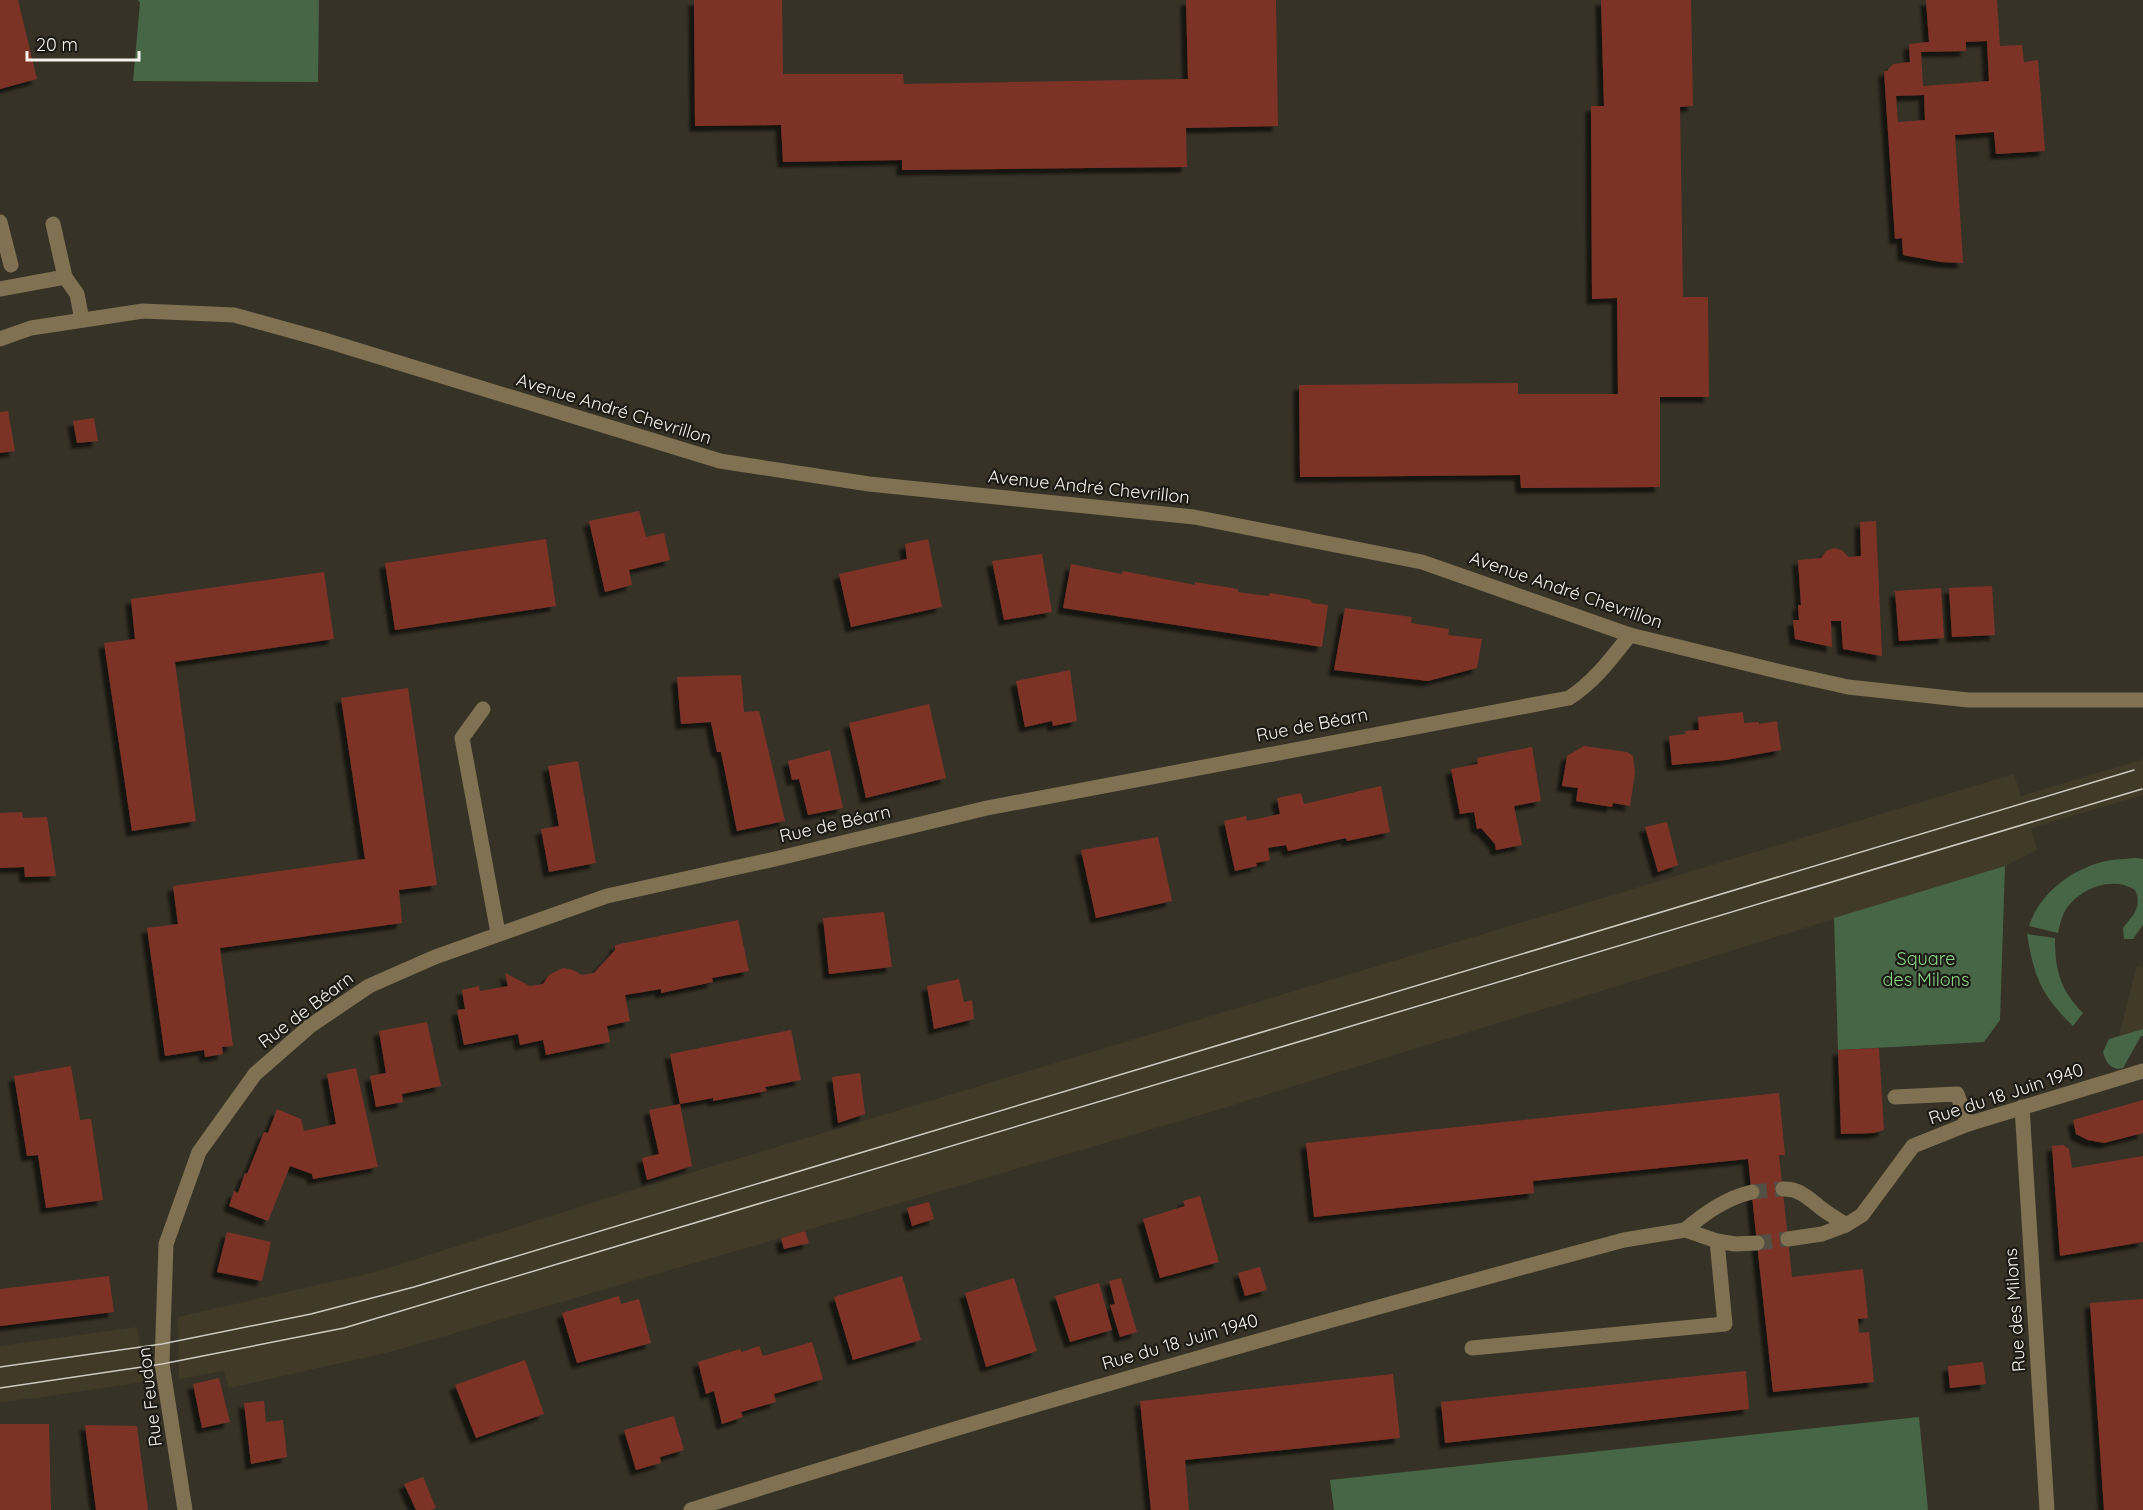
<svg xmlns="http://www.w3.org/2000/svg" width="2143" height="1510" font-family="Quicksand,sans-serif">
<defs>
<filter id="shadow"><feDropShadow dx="-5.5" dy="5.5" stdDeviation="1.5" flood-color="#0009"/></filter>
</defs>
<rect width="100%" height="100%" fill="#363226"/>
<g fill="#403a27">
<polygon points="2143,759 2143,795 2031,828 2037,850 2005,866 1204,1114 390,1352 229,1388 224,1371 179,1379 178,1317 379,1271 604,1199 2014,774 2021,796"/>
<polygon points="2137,965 2143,968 2143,1029 2119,1036"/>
<polygon points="137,1327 144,1382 36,1398 0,1402 0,1346"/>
</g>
<g fill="#466645">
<polygon points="138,0 319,0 318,82 133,81 140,3"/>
<path d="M2136,858L2143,859V925L2133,939H2124L2123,928C2132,916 2143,907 2135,890C2112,875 2078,889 2065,911C2061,918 2060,925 2058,933L2029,926C2039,894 2071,870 2102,862C2113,859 2125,859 2136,858Z"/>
<polygon points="2005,866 2000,1020 1984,1042 1838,1050 1834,918"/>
<path d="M2027,934L2055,938C2055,970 2060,990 2083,1013L2073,1026C2041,995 2034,977 2027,934Z"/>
<path d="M2143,1029V1036H2141L2123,1068C2111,1071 2106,1063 2103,1052L2109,1039Z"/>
<polygon points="1919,1417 1928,1510 1334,1510 1330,1480"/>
</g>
<g fill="#7d3228" fill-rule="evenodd" filter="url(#shadow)">
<polygon points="0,0 18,0 37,79 0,89"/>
<polygon points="694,0 782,0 783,74 903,74 904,84 1188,79 1186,0 1276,0 1278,126 1186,128 1187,167 902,170 902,160 783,162 781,125 695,126"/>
<polygon points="1601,0 1691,0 1693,106 1680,107 1683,297 1708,297 1709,397 1660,397 1660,487 1521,488 1520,475 1300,477 1299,385 1518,383 1518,394 1618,394 1617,298 1592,299 1591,106 1604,106"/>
<path d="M1926,0H1997L2000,46L2022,45L2024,62L2038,60L2045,151L1996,154L1994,132L1955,135L1963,263L1941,262L1903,255L1902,238L1895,239L1884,71H1887L1893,64L1910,62L1909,44L1929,42ZM1987,41L1989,81L1923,86L1921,52L1966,51V42ZM1924,95L1925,120L1898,122L1896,96Z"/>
<polygon points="8,411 15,451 0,453 0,412"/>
<polygon points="94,418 98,441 77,443 73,421"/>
<polygon points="639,511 646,537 664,533 670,560 629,570 632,585 605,592 589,521"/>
<polygon points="1876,521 1882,656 1843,649 1841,621 1831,621 1832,647 1795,639 1793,620 1799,620 1798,605 1801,605 1798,560 1821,558 1826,551 1834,548 1842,550 1848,557 1861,556 1860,522"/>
<polygon points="546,539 556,606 395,630 385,563"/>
<polygon points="928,539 942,607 851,627 839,574 907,559 905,544"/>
<polygon points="1042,554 1052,612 1004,620 992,561"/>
<polygon points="1071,564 1121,574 1123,571 1195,585 1195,582 1238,589 1238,592 1268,596 1270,593 1311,600 1312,603 1328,605 1322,647 1063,608"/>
<polygon points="324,572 334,639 175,662 196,821 132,831 104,643 135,639 131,599"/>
<polygon points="1992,586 1995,635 1952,637 1949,588"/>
<polygon points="1941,588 1944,638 1899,641 1895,591"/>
<polygon points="1345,608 1412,617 1411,623 1449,629 1448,635 1482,639 1477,668 1428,681 1334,670"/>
<polygon points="1070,670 1077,721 1053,726 1052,721 1025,727 1016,681"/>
<polygon points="741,675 744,712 759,711 785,821 737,831 721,752 717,752 711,722 681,724 677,677"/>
<polygon points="408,688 437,885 399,890 402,923 220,948 233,1046 222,1047 223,1054 205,1057 204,1050 165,1056 147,928 178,924 173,886 365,859 341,698"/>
<polygon points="929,704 946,778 866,798 849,723"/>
<polygon points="1743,712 1744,723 1759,722 1759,724 1777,721 1781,750 1726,760 1672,765 1669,736 1686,734 1685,731 1699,730 1698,717"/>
<polygon points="1584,746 1627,752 1633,756 1635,773 1630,806 1613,803 1612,807 1576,801 1578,788 1562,786 1567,756"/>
<polygon points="1532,747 1541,801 1514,806 1522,845 1496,850 1495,844 1481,828 1477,829 1474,812 1460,814 1451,769 1478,764 1477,758"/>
<polygon points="830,750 843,808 808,815 799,779 792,780 788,761"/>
<polygon points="578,761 596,863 549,872 541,829 559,826 548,766"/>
<polygon points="1381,786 1390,832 1347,841 1346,838 1288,851 1286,845 1268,848 1270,860 1256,863 1257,866 1235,871 1224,821 1246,816 1247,821 1280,814 1277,798 1301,793 1304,804"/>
<polygon points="22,812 23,818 47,817 56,876 25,877 24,867 0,868 0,813"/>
<polygon points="1667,822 1678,865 1658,872 1645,827"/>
<polygon points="1158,837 1172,901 1096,918 1081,850"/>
<polygon points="884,912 892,967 829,974 823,918"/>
<polygon points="738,920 749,971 712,978 713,982 661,993 661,989 625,995 630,1021 607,1026 610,1042 546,1055 543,1040 520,1045 518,1034 464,1045 457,1010 465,1009 462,990 479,986 480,991 508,986 505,973 530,986 543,984 549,975 563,968 573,970 582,975 594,973 615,950 615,945"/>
<polygon points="959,979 964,1002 972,1000 974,1019 934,1029 927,986"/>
<polygon points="427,1022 441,1086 402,1094 403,1102 376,1107 370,1076 386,1073 379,1031"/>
<polygon points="791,1030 801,1080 765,1087 767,1091 713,1101 713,1098 680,1104 670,1054"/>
<polygon points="1879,1048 1884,1130 1874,1133 1841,1134 1838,1050"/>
<polygon points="71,1066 80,1120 91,1119 103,1200 46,1208 38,1155 27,1156 14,1076"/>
<polygon points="356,1068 378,1167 313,1179 312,1174 290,1166 268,1221 229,1206 234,1191 238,1193 245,1173 247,1174 264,1132 268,1133 277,1109 301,1119 304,1131 336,1124 327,1074"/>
<polygon points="860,1073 865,1114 838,1123 832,1077"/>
<polygon points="1779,1093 1785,1155 1779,1155 1792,1277 1863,1269 1868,1318 1858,1319 1859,1333 1869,1332 1874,1382 1773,1392 1748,1159 1533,1181 1534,1193 1314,1217 1306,1143"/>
<polygon points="2143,1100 2143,1133 2104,1143 2088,1140 2076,1134 2073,1120"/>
<polygon points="680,1104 692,1166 647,1180 642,1158 659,1154 649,1110"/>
<polygon points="2063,1145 2069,1149 2072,1168 2143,1156 2143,1242 2060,1256 2052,1146"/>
<polygon points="1200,1196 1219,1262 1160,1278 1143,1219 1185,1206 1183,1201"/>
<polygon points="929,1202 934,1219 912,1226 907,1208"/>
<polygon points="805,1231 809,1243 784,1249 781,1238"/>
<polygon points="227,1232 271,1242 262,1281 217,1272"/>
<polygon points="1260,1267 1267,1290 1245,1296 1238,1273"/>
<polygon points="109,1276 114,1312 0,1326 0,1289"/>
<polygon points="902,1276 921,1340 853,1360 834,1297"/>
<polygon points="1014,1278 1037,1351 986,1367 965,1293"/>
<polygon points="1121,1278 1137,1332 1120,1337 1110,1305 1115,1304 1109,1281"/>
<polygon points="1099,1283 1112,1330 1070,1342 1055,1296"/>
<polygon points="619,1296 621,1304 639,1299 651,1343 577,1363 562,1313"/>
<polygon points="2143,1299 2143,1510 2104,1510 2090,1303"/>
<polygon points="812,1342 823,1379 774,1394 776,1402 741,1412 743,1417 722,1424 714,1391 706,1394 698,1362 740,1349 742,1352 759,1346 763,1356"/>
<polygon points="525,1360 544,1414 476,1438 455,1385"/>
<polygon points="1983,1362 1986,1384 1950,1388 1948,1366"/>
<polygon points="1746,1371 1749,1409 1445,1443 1441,1402"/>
<polygon points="1393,1374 1400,1438 1185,1460 1189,1510 1151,1510 1140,1401"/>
<polygon points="219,1378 230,1422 202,1428 193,1384"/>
<polygon points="264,1401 266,1422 283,1420 287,1457 251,1464 244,1403"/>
<polygon points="674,1416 684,1450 660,1457 661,1463 636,1470 624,1430"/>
<polygon points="0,1424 49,1424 51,1510 0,1510"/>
<polygon points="85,1425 137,1426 148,1510 96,1510"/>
<polygon points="423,1477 436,1508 431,1510 416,1510 404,1484"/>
</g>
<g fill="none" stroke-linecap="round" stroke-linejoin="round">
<g stroke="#534f44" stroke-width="15" stroke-dasharray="15 8" stroke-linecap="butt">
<polyline points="1752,1192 1783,1189"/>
<polyline points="1757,1243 1788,1239"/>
</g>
<g stroke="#7f7152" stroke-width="15">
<polyline points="0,222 11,265"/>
<polyline points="65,277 77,294 82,320"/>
<polyline points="0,289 65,277 53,224"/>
<polyline points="1895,1097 1957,1094 1968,1124"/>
<polyline points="1472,1348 1725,1324 1717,1241"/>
</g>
<g stroke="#7f7152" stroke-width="15">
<polyline points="0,339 31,328 143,311 234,315 321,339 720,461 869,484 1194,517 1422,562 1630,635 1781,672 1848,687 1968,700 2143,700"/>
<polyline points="483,709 462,738 498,933"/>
<polyline points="2022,1107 2047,1510"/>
<path d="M1783,1189C1801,1188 1811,1201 1825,1211C1832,1216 1839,1220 1846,1225"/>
<path d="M1685,1230C1705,1213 1726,1198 1752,1192"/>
<polyline points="1788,1239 1822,1234 1846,1225 1862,1215 1913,1146 1968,1124 2143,1071"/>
<path d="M185,1510L162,1364L166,1244L199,1152L255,1074L310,1026L369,986L435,957L607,896L775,859L987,808L1569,698C1594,682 1611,659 1630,635"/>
<path d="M691,1510C1000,1412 1312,1324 1624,1240L1685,1230L1717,1241L1735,1244L1757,1243"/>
</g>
<g stroke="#cdcbc2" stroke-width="1.5">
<polyline points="0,1367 162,1344 311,1314 414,1287 2134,770"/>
<polyline points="0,1388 162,1364 344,1328 2142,789"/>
</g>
</g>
<g text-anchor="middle" stroke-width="4.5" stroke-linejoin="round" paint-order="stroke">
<g font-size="18" fill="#f5f3eb" stroke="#1c1a15">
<text transform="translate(614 409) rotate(17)" y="6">Avenue André Chevrillon</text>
<text transform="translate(1089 487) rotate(6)" y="6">Avenue André Chevrillon</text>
<text transform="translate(1566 590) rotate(19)" y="6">Avenue André Chevrillon</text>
<text transform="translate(1312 725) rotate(-11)" y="6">Rue de Béarn</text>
<text transform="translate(835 824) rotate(-13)" y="6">Rue de Béarn</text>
<text transform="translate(306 1010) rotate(-37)" y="6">Rue de Béarn</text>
<text transform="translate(2006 1094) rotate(-18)" y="6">Rue du 18 Juin 1940</text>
<text transform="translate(2015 1310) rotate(-94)" y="6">Rue des Milons</text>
<text transform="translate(1180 1342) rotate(-16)" y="6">Rue du 18 Juin 1940</text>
<text transform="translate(150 1397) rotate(-97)" y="6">Rue Feudon</text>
</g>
<g font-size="18" fill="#89d785" stroke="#1c1a15">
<text x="1926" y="965">Square<tspan x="1926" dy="21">des Milons</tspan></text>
</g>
</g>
<path d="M27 51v9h112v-9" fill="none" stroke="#f5f3eb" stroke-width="3"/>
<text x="36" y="51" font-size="18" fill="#f5f3eb" stroke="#1c1a15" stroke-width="4.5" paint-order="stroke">20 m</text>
</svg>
